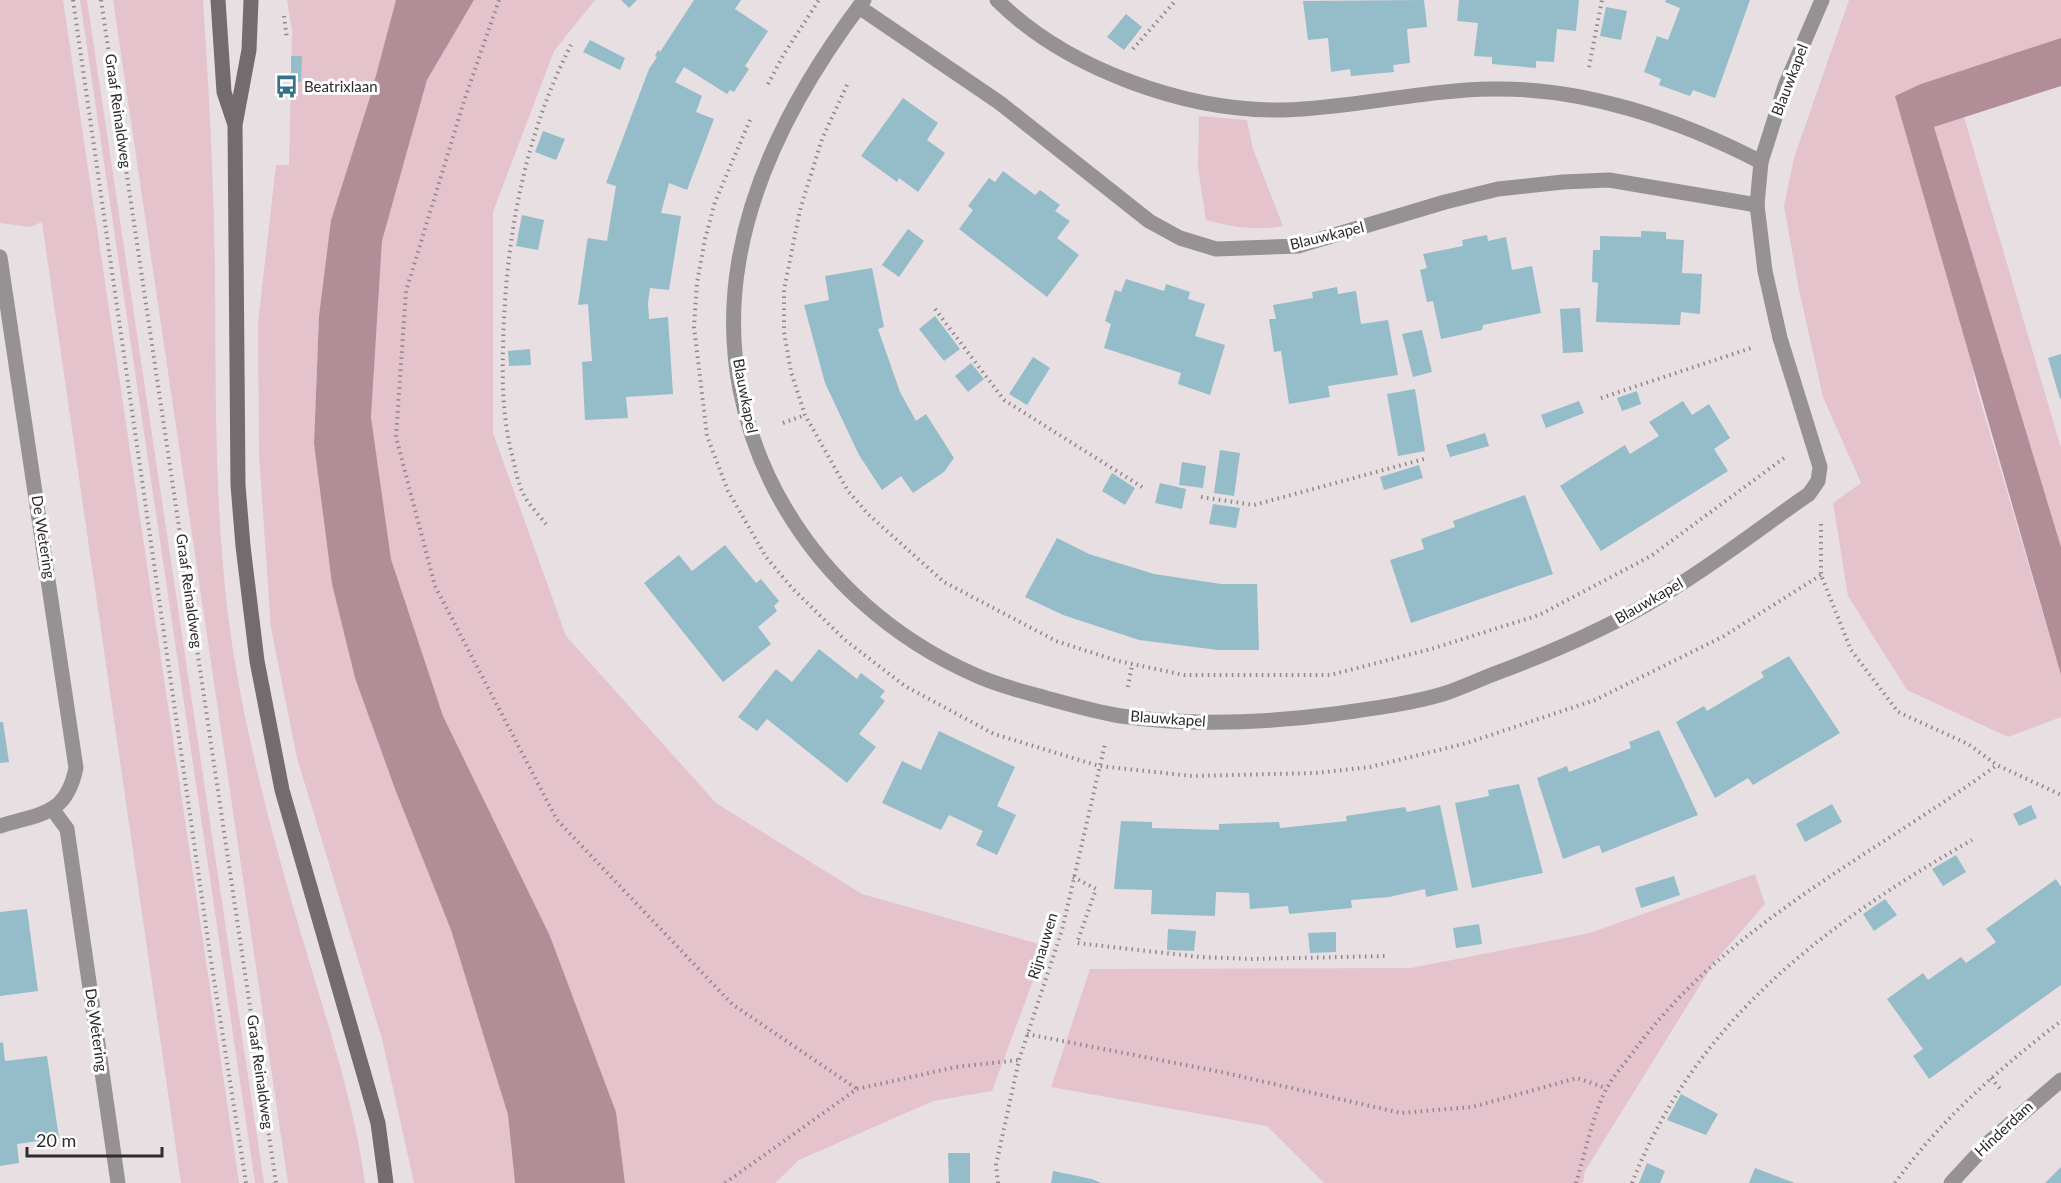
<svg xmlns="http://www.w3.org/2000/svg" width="2061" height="1183" font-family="Lato,sans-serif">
<rect width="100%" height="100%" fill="#e8dfe2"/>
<g fill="#e4c3cd">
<polygon points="0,0 63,0 239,1183 181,1183 42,222 30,227 0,223"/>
<polygon points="80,0 87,0 264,1183 255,1183"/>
<path d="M113,0H203C209,92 214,185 215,277C216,404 214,531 234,657C250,754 276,849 304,944C327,1022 354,1101 365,1183H288Z"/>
<polygon points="287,0 396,0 371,94 331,220 319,316 314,444 332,584 355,678 395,789 451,930 508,1115 515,1183 414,1183 382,1039 297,758 271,628 259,456 258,323 276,165 289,165 292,31"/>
<polygon points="474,0 595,0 554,51 493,212 493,433 566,636 716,803 862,894 1046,946 992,1091 933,1101 799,1160 775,1183 625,1183 616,1112 550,936 443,716 391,559 371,417 382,241 427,80"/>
<polygon points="1849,0 2061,0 2061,38 1921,84 1976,386 2061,675 2061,717 2008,737 1907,690 1848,596 1833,503 1861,483 1823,397 1799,290 1784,206 1794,158"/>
<path d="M1199,116L1247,120L1253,149L1283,226C1257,231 1231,227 1206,220L1198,167Z"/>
<polygon points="1964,117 2061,448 2061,547 1934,127"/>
<polygon points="1755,874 1765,904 1715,961 1585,1171 1583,1183 1324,1183 1267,1126 1051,1087 1090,969 1411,968 1590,933"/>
</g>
<g fill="#b18d98">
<polygon points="396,0 474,0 427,80 382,241 371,417 391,559 443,716 550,936 616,1112 625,1183 515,1183 508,1115 451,930 395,789 355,678 332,584 314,444 319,316 331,220 371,94"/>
<polygon points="2061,38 2061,86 1934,127 2061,547 2061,675 1895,96 1921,84"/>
</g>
<g fill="#95bcc9">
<polygon points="621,0 637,0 629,8"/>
<polygon points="694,0 741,0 735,9 768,31 745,66 749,69 734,92 730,90 727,94 684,67 675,82 702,96 696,112 714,119 687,190 669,183 661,213 681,216 669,290 650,288 648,303 649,319 668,317 673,394 626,397 628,418 585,420 582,362 592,361 588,304 578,305 587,242 588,238 607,241 616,186 606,183 649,69 657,57 655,56 658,50 660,52"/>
<polygon points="1424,0 1427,27 1407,29 1410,63 1393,65 1394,72 1351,76 1350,69 1331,72 1328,38 1308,40 1303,1"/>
<polygon points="1459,0 1579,0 1576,31 1557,29 1554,62 1536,61 1536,68 1492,64 1492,57 1474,56 1478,23 1457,21"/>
<polygon points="1666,0 1750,0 1715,98 1693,90 1690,96 1659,85 1661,79 1644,72 1657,36 1668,40 1680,8 1665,2"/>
<polygon points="1606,7 1627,11 1621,40 1600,36"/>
<polygon points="1126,14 1142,27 1124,50 1107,37"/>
<polygon points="590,40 625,58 620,70 583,52"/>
<polygon points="291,56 302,56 301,82 291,81"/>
<polygon points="903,98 938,123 927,140 945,153 918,192 899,178 897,182 861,156"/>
<polygon points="543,131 565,139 556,160 535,152"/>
<polygon points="1003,171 1035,195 1040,190 1060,205 1055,211 1070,221 1057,238 1079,255 1047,297 959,229 973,210 968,206 989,178 995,182"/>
<polygon points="522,215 544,220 538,250 516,246"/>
<polygon points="908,229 924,241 899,277 882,265"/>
<polygon points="1641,231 1666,232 1666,239 1684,240 1682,273 1702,274 1700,314 1681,312 1680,325 1596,322 1598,283 1592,282 1593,250 1600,250 1600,236 1641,237"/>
<polygon points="1487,235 1488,241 1506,237 1512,270 1532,266 1541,313 1483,325 1482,330 1441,339 1433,301 1427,302 1420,270 1427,268 1423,254 1463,246 1462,240"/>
<polygon points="872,268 884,327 878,329 900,392 916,421 926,414 954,458 944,472 913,493 901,476 882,490 859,455 825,383 804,305 829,300 825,276"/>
<polygon points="1126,279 1164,291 1166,284 1190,292 1188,299 1205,304 1195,336 1225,345 1210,395 1178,384 1181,373 1104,348 1111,324 1105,321 1115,290 1121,292"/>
<polygon points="1337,287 1338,294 1356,291 1361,324 1388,320 1398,375 1328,386 1330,397 1289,404 1281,351 1274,352 1269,319 1276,319 1273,305 1313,298 1312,292"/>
<polygon points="1580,308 1583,352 1563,353 1560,309"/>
<polygon points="935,316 960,349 944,361 919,329"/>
<polygon points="1422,330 1432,372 1413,377 1402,334"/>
<polygon points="530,349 531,365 509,366 508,351"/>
<polygon points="2061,354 2061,398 2060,399 2048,358"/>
<polygon points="1033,357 1050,368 1027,405 1009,394"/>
<polygon points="971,363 984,379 968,392 955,376"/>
<polygon points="1415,389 1425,451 1398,456 1387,394"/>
<polygon points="1637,391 1641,404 1622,411 1617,398"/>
<polygon points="1579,401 1584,413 1546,428 1541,415"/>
<polygon points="1683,401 1692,415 1709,404 1730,438 1714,449 1728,471 1601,551 1560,486 1625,445 1630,454 1659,436 1649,422"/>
<polygon points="1485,433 1489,446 1450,457 1446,445"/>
<polygon points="1220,450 1240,453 1234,496 1214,493"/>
<polygon points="1182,462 1206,466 1203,488 1179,485"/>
<polygon points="1419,465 1423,478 1384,490 1380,477"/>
<polygon points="1112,473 1135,488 1125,505 1102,491"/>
<polygon points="1160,483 1186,489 1182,509 1155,503"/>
<polygon points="1525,495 1553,574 1411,623 1390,560 1424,549 1421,539 1455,527 1453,521"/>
<polygon points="1213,504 1240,508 1236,528 1209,524"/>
<polygon points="1057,538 1089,554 1154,574 1221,584 1257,584 1259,650 1218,650 1139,640 1063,615 1025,597"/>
<polygon points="725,545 756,583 761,579 779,601 774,606 777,611 758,627 771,644 723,682 644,583 679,555 692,571"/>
<polygon points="819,649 857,679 861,673 885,691 880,697 885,701 859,734 876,747 847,783 767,719 757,731 738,717 776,669 792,682"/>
<polygon points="1789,656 1840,733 1753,785 1748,778 1715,798 1676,722 1704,706 1707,711 1764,677 1761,672"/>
<polygon points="0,722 3,722 9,762 0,763"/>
<polygon points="1659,730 1698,815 1602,853 1599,845 1563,859 1537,778 1567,766 1569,772 1631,748 1629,742"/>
<polygon points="939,731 1015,767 997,806 1016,815 997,855 976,845 983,831 949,815 941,830 882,803 902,761 921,770"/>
<polygon points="1519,784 1543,873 1472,888 1455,803 1489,796 1488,790"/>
<polygon points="1832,804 1842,822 1805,842 1796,824"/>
<polygon points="1440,805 1458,890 1426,897 1425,889 1389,897 1351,900 1352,908 1289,914 1288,906 1250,909 1249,893 1216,892 1215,916 1151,914 1152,890 1114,889 1121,821 1152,822 1152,828 1219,830 1219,824 1279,822 1280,828 1347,821 1346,816 1405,807 1407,812"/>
<polygon points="2031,805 2037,818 2019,826 2013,814"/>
<polygon points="1956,855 1966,872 1943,886 1932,869"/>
<polygon points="1674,876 1680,895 1641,908 1635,888"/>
<polygon points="2056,879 2061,887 2061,985 1929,1079 1913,1056 1923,1049 1887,999 1923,973 1928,980 1961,957 1966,963 1996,942 1986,929"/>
<polygon points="1885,899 1897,915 1874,931 1863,914"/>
<polygon points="27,909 38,991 0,996 0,912"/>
<polygon points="1479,924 1482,944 1456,948 1453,928"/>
<polygon points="1168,929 1196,931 1194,951 1167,950"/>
<polygon points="1336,932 1336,952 1310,953 1308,933"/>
<polygon points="3,1042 5,1061 47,1056 59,1138 17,1144 19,1163 0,1166 0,1043"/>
<polygon points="1681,1094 1718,1114 1706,1135 1667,1120"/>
<polygon points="948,1153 970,1153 970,1183 949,1183"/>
<polygon points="1647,1163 1665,1171 1660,1183 1639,1183"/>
<polygon points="2061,1167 2061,1183 2045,1183"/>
<polygon points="1755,1168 1795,1183 1749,1183"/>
<polygon points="1053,1171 1092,1179 1101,1183 1051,1183"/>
</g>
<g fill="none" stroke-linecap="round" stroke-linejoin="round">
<g stroke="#8e888a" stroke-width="4" stroke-dasharray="1.5 4.5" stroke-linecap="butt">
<polyline points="73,0 210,954 246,1183"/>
<polyline points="101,0 276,1183"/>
<polyline points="499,0 464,101 406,291 396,437 435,586 557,820 732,1004 857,1089"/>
<polyline points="284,16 287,39"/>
<polyline points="1133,49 1176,0"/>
<polyline points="1589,67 1602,0"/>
<polyline points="768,84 784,54 819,0"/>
<polyline points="847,85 822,139 800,210 784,290 784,332 791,372 805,415 848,491 868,514 944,582 1056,641 1118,661 1184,675 1330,675 1431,649 1539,615 1651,556 1784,458"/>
<polyline points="750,120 715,202 705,239 697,283 694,327 707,436 728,491 766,557 792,588 845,640 905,686 994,734 1099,766 1192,776 1316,773 1370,767 1467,743 1595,700 1724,636 1821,575"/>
<polyline points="935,309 1004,400 1142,487"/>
<polyline points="1601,398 1751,348"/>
<polyline points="783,423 805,415"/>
<polyline points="1201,497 1254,505 1424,459"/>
<path d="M546,524C539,515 529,505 524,495C517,483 515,465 511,451C503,417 502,383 503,348C505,243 523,139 571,45"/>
<polyline points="1821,524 1821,575 1851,650 1898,712 1968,744 1997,765 2061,795"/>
<polyline points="1128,687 1132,665"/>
<polyline points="1073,877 1096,889 1077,943 1200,957 1252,959 1387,956"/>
<polyline points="1027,1034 1221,1072 1401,1113 1472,1107 1577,1078 1606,1088"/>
<polyline points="1991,1078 2002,1091"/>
<polyline points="725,1183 857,1089 956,1067 1019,1060"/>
<polyline points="998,1183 996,1165 1019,1060 1062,930 1105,744"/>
<path d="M1576,1183C1584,1157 1594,1110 1607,1088C1614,1075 1625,1063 1634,1051C1727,924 1872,856 1997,765"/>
<path d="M1632,1183C1696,1020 1825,924 1972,840"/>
<path d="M1895,1183C1941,1119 1999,1069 2061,1021"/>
</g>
<g stroke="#969293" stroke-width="15">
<path d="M864,0C807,75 755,166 739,260C708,437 813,603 973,674C996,685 1021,691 1046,698C1070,704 1096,712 1121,716C1191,726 1264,723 1334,714C1369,709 1409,704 1443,694C1462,688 1480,679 1499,672C1555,651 1610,627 1661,596C1712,566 1760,528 1809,494L1818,481L1820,467L1780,338L1765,271L1757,205L1761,162L1785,86L1822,0"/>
<path d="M997,0C1066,69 1187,112 1284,110C1353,108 1422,90 1492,89C1584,87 1680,120 1761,162"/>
<polyline points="859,7 1000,103 1149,221 1180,238 1216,249 1298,246 1445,202 1498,189 1563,182 1609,180 1757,205"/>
<path d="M0,257L76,768C66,816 41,813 0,826"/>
<polyline points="53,810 67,829 118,1183"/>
<polyline points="1951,1183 1988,1143 2061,1080"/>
</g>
<g stroke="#726c6e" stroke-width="15">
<polyline points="218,0 224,92 234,122"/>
<polyline points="251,0 249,50 235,125 238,485 243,546 257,661 282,790 378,1123 386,1183"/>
</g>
</g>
<defs>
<symbol id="bus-bare" viewBox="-9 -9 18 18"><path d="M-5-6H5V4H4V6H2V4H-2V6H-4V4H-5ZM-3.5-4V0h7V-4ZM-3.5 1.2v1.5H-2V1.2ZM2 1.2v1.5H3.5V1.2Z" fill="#327386" stroke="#fff" stroke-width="2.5" paint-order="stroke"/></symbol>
</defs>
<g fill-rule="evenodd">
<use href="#bus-bare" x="270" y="70" width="33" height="33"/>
</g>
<g text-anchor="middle" stroke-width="6" stroke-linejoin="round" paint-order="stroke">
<g font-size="15" fill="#2f2b2c" stroke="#fff">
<text transform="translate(1790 80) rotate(-69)" y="5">Blauwkapel</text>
<text transform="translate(118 111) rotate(82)" y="5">Graaf Reinaldweg</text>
<text transform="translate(1327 236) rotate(-14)" y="5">Blauwkapel</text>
<text transform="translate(745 396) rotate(79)" y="5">Blauwkapel</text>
<text transform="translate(43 537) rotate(81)" y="5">De Wetering</text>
<text transform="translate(189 591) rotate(82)" y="5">Graaf Reinaldweg</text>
<text transform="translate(1649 601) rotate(-30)" y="5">Blauwkapel</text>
<text transform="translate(1168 719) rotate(4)" y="5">Blauwkapel</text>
<text transform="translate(1043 946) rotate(-73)" y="5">Rijnauwen</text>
<text transform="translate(96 1030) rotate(82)" y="5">De Wetering</text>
<text transform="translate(260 1072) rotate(82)" y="5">Graaf Reinaldweg</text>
<text transform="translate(2004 1129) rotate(-43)" y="5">Hinderdam</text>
</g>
<g font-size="15" fill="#2f2b2c" stroke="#fff" text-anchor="start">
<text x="304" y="92">Beatrixlaan</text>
</g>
</g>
<path d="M27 1147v9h135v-9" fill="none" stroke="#2f2b2c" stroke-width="3"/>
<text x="36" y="1147" font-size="18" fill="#2f2b2c" stroke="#ffffff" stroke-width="4.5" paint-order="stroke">20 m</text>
</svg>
